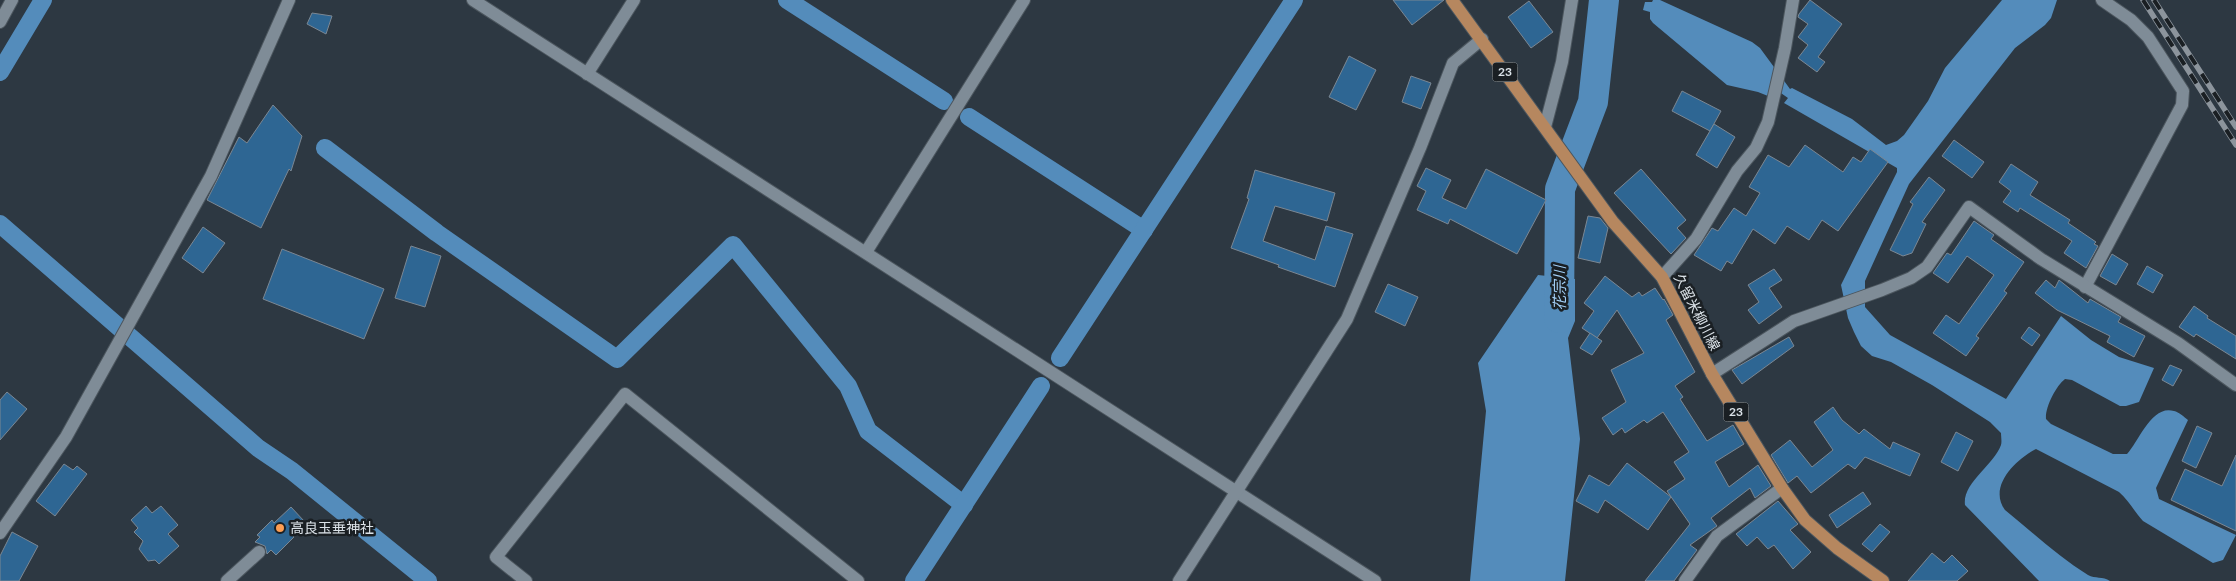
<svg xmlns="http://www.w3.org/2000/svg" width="2236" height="581" font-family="Lato,'Noto Sans JP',sans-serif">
<rect width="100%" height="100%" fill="#2d3842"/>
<g fill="#548cbb">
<path d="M1653,0H1660L1752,42L1760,48L1790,89L1792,88L1852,119L1886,145L1897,141L1904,135L1928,101L1945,68L2002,0H2057L2051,18L2045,25L2015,48L1909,184L1865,281V307L1890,335L2006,399L2061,316L2091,340L2119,357L2154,368L2139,402L2126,406H2120L2072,380L2065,379C2056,386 2045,407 2046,419L2051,424L2113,454H2127C2139,441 2152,404 2174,411C2179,412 2184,417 2188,420L2156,488L2159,499L2236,535L2223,560L2213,563L2143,521C2134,511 2129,501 2119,492L2036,449C2015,460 1988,487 2005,510C2032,532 2059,557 2088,575C2095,579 2103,576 2110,581H2039L1965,505C1962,483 1994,465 2001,445C2002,442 2001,436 2001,433L1990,422L1932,385L1891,362L1872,356L1861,346L1854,332L1848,318L1841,285L1897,172V168L1784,103L1788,98L1778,91L1773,98L1758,92L1727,85L1653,23L1650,19V12L1643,10L1645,2H1652Z"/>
<polygon points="1538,275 1575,279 1575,321 1568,338 1580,439 1565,581 1470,581 1486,411 1478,363"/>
</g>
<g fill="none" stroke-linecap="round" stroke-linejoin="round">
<g stroke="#548cbb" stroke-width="18">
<polyline points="787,0 944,101"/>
<polyline points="0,72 43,0"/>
<polyline points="969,117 1144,230"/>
<polyline points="325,148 437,233 617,359 733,245 848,386 868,431 964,505"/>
<polyline points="0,224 258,448 292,471 428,581"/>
<polyline points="1060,358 1294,0"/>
<polyline points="914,581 1041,386"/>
</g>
<polyline stroke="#548cbb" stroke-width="30" points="1559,318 1560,189 1593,102 1604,0"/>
</g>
<g fill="#2e6693" stroke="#7b8793">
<polygon points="1393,0 1444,0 1412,25"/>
<polygon points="1810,0 1842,24 1818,57 1825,62 1817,72 1798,58 1808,45 1798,37 1808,24 1798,17 1799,14"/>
<polygon points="1529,1 1553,32 1531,48 1508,17"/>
<polygon points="312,13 332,16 326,34 307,24"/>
<polygon points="1349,56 1376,70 1356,110 1329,97"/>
<polygon points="1411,76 1431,83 1421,109 1402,102"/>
<polygon points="1682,91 1721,111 1710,131 1672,111"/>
<polygon points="273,105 302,136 291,171 289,169 261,228 207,200 239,137 247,143"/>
<polygon points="1714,124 1735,137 1717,168 1696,155"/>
<polygon points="1954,140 1984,162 1972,178 1942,156"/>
<polygon points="1805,145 1843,172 1853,157 1861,162 1870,149 1888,162 1838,231 1822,220 1809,240 1787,226 1775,244 1753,229 1732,264 1727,261 1721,271 1694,255 1712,228 1718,231 1734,208 1746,216 1760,193 1749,187 1768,155 1789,167"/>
<polygon points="2011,164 2038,182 2030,195 2070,220 2068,223 2096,242 2094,244 2098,246 2086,268 2064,253 2072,241 2020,208 2018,212 2003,202 2011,191 1999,182"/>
<polygon points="1426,168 1451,180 1442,198 1466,209 1486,169 1546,200 1517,254 1450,219 1448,224 1417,210 1426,191 1417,186"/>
<polygon points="1641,169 1686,220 1677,228 1686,238 1671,254 1614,193"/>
<polygon points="1255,170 1335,193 1327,221 1275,206 1263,241 1315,260 1326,226 1353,234 1335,287 1278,267 1279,265 1231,248 1249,199 1247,198"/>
<polygon points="1929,177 1945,190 1922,222 1926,224 1912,253 1903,256 1890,250 1913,204 1910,202"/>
<polygon points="1588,216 1600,218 1608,228 1600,263 1578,258"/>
<polygon points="1974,221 1994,235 1991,239 2024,262 2004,291 2007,293 1976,336 1979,338 1966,356 1933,333 1946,315 1959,324 1994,275 1967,256 1948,283 1933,273 1947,253 1951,255"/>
<polygon points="203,227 225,243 203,273 182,258"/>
<polygon points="411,246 441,256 425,307 395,298"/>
<polygon points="282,249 384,289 364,339 263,299"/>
<polygon points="2112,254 2128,264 2116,285 2100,276"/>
<polygon points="2147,266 2163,275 2153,293 2137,284"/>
<polygon points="1774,269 1782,280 1769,288 1782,307 1759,324 1748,310 1759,302 1748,285"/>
<polygon points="1605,276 1632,297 1639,292 1642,296 1655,288 1663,300 1664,299 1673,315 1666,320 1695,372 1675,386 1683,397 1680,399 1707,441 1733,425 1744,444 1715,462 1729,487 1758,465 1771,486 1755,498 1750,488 1711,518 1717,526 1690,545 1697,550 1674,581 1645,581 1690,524 1667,491 1685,479 1674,462 1689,452 1663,412 1647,423 1644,420 1625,433 1622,428 1613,435 1602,418 1626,402 1611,370 1644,353 1617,310 1597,338 1582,328 1594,311 1584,303"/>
<polygon points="2046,280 2055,288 2059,280 2088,303 2090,299 2121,317 2118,322 2145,336 2134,357 2107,342 2110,336 2057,310 2035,293"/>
<polygon points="1388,284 1418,297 1405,326 1375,312"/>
<polygon points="2194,306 2208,316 2207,318 2236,336 2236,359 2196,334 2194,337 2179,327"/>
<polygon points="2029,327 2040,335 2032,346 2021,338"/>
<polygon points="1590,333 1602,341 1592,355 1580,348"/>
<polygon points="1789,337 1794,346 1742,384 1732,370"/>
<polygon points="2170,365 2182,370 2173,386 2162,380"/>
<polygon points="7,392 27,409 0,440 0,400"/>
<polygon points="1833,407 1842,420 1859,434 1864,429 1890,449 1893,442 1920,454 1910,476 1865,457 1855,469 1848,464 1811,493 1797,476 1788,483 1771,455 1790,440 1812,467 1833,450 1814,422"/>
<polygon points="2197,426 2212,433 2196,468 2182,461"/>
<polygon points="1956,432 1973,441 1958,471 1941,462"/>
<polygon points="2236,455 2236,531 2171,500 2185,469 2222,486"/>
<polygon points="1627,463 1671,497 1648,530 1605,500 1598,513 1576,501 1589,475 1609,486"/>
<polygon points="64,464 73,470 77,466 87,474 55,516 36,501"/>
<polygon points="1863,492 1871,504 1837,528 1829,515"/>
<polygon points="1778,501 1798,524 1790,530 1811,552 1793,569 1774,545 1768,549 1757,537 1747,546 1736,534"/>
<polygon points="146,506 152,513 161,506 178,525 168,534 179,546 159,564 155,560 148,561 139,549 143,541 134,532 138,528 131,520"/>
<polygon points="291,507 304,521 291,534 294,537 276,555 271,550 267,554 265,546 255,542 260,537 257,535 272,520 274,523"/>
<polygon points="1880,524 1890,532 1872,552 1862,544"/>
<polygon points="12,532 38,546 19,581 0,581 0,556"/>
<polygon points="1932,553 1944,563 1952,555 1968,571 1957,581 1908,581"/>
</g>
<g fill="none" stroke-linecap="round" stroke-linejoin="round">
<defs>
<g id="minor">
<polyline points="473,0 1375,581"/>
<polyline points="0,22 12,0"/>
<polyline points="587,74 634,0"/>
<polyline points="1545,127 1562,62 1572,0"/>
<polyline points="866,252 1024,0"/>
<polyline points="1662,277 1696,239 1737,171 1756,148 1768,122 1785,48 1793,0"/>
<polyline points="2085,287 2182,105 2183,91 2148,37 2131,20 2102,0"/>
<polyline points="1712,374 1794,321 1882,290 1911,278 1927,267 1969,207 2041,259 2178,343 2236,385"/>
<polyline points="0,533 66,437 211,176 289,0"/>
<polyline points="227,581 259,552"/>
<polyline points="526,581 496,557 625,394 858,581"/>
<polyline points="1179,581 1347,319 1420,148 1453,63 1482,39"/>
<polyline points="1685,581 1717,536 1782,488"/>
</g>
<polyline id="major" points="1452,0 1613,222 1662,277 1712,374 1782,488 1805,520 1837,548 1883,581"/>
</defs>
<use href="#minor" stroke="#4c565e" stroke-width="14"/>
<use href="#major" stroke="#4c565e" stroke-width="14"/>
<use href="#minor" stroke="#7f8c97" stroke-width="12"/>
<use href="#major" stroke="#b6875f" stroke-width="12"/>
<defs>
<g id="rail">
<polyline points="2143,0 2236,145"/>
<polyline points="2154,0 2236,127"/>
</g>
</defs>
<use href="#rail" stroke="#8c949c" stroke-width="5.5"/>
<use href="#rail" stroke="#1a1f23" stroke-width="4" stroke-dasharray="11" stroke-linecap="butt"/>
</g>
<circle fill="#fc9d53" stroke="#1a1f23" stroke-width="2" cx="280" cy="528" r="5"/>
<g text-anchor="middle" stroke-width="5" stroke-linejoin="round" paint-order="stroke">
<g fill="#1a1f23" stroke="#a1a8ad" stroke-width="1">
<rect x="1492.5" y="62.5" width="25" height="19" rx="4"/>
<rect x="1723.5" y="402.5" width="25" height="19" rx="4"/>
</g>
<g font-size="12" font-weight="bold" fill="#dbe2e8">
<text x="1505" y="76">23</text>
<text x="1736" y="416">23</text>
</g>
<g font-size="14" fill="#dbe2e8" stroke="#1a1f23">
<text transform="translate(1697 312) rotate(63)" y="5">久留米柳川線</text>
</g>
<g font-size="14" fill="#dbe2e8" stroke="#1a1f23" text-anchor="start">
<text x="290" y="533">高良玉垂神社</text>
</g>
<g font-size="15" font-style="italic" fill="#a4d1f9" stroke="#1a1f23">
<text transform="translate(1560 288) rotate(-90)" y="5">花宗川</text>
</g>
</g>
</svg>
